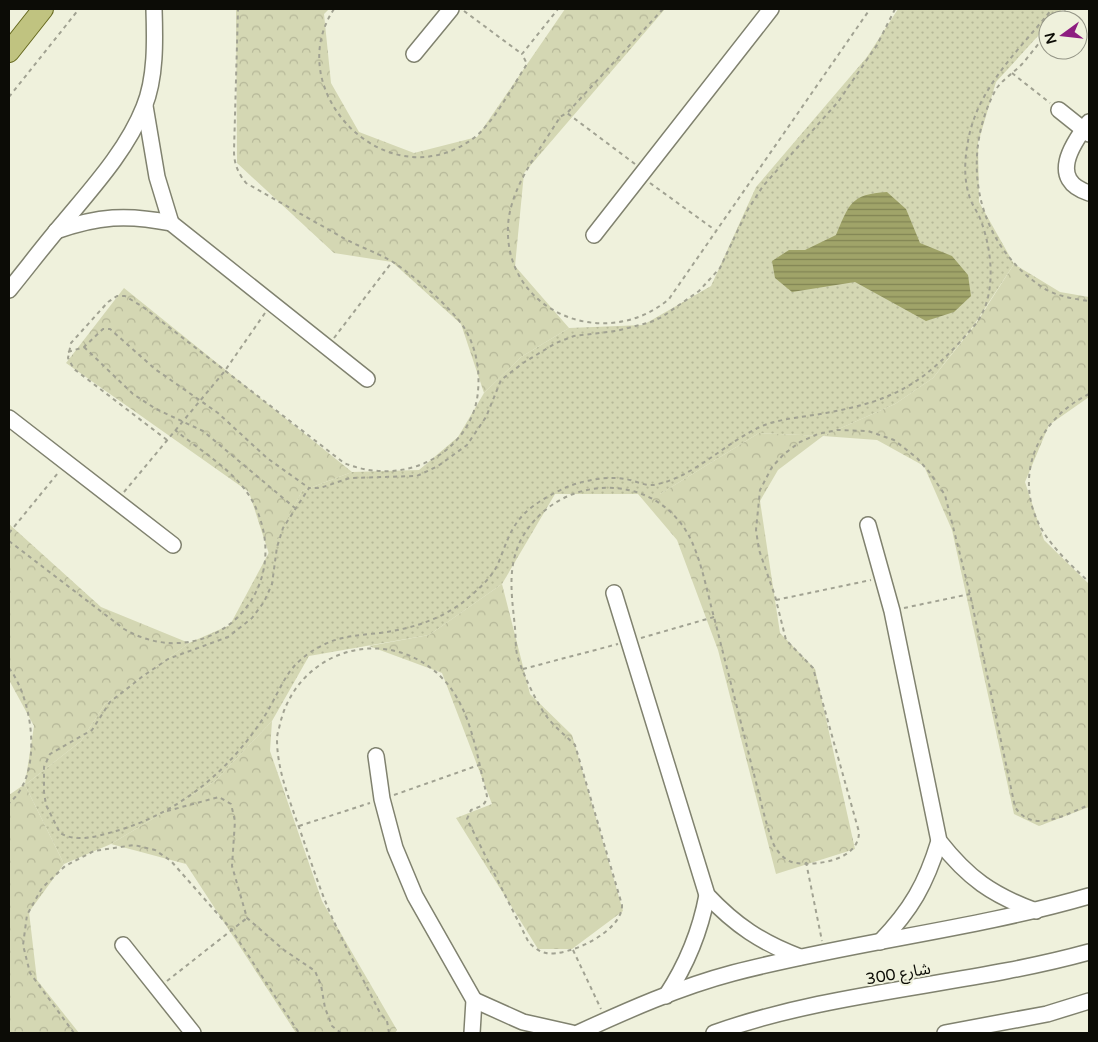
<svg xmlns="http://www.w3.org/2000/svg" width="1098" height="1042" font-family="'Varela Round','Noto Sans Arabic',sans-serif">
<defs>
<pattern id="grass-dots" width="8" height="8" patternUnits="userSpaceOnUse" patternTransform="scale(1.25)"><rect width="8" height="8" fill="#d4d7b3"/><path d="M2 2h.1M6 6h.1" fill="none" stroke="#b5b798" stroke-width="1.8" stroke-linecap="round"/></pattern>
<pattern id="park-crowns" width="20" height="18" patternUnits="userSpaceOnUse" patternTransform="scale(1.25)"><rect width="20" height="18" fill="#d4d7b3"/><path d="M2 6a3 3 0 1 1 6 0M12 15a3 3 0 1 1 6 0" fill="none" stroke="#b5b798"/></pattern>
<pattern id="water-rules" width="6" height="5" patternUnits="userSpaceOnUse" patternTransform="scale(1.25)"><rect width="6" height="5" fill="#a0a469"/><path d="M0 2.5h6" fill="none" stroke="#818454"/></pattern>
</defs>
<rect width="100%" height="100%" fill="#eff1dc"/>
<polygon fill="url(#grass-dots)" points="898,9 1062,9 1053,20 1048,20 1048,25 996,82 978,143 979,202 1014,264 974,325 933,378 895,404 823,436 759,433 660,494 555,494 502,584 429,635 309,656 272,721 215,781 111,844 64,864 25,785 81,741 105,704 189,643 230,625 302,491 352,472 419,470 458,437 484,393 521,357 569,328 643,325 711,286 756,187 867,57"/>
<g fill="url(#park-crowns)">
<polygon points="236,9 329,9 324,14 331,83 359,132 414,153 477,137 565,9 665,9 524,173 515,266 569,328 521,357 484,393 461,324 392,262 334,253 237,163"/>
<polygon points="1014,264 1060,292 1089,297 1089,397 1049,425 1025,482 1044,540 1089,584 1089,807 1039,826 1014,814 952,530 924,466 877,440 823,436 778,470 760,501 780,633 815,669 855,849 776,874 718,650 677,540 638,494 660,494 759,433 823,436 895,404 933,378 975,325"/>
<polygon points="124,288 352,472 302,491 269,554 249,492 66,363"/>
<polygon points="9,524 101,607 189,643 105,704 81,741 25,785 64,864 29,912 37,980 79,1033 9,1033 9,795 25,784 34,726 9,680"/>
<polygon points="502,584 530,694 572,735 623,911 572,949 538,949 456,818 492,804 442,673 369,646 429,635"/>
<polygon points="272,721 270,751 322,901 397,1030 395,1033 296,1033 186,864 111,844 215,781"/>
</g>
<path fill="url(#water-rules)" d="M887,192L906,209L920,243L952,256L968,275L971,296L954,312L926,321L855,282L792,292L775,278L772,261L789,250H805L836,235C849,205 850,194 887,192Z"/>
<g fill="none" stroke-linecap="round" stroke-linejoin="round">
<defs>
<g id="minor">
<polyline points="414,54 451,9"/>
<polyline points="145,106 157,177 171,223"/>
<polyline points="1059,110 1089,134"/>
<path d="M1089,122C1072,144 1048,180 1089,193"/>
<path d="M56,231C98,216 127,214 171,223L367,379"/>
<polyline points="594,235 771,9"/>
<path d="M9,290C27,268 45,244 64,222C93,187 127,150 144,107C156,78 155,40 154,9"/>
<polyline points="9,418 173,545"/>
<path d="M868,525L892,611L939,841C968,878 992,895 1036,911"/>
<path d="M614,593L707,895C735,925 762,943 800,957"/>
<polyline points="376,756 382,799 395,848 415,896 474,1000 472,1033"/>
<path d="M880,942C911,910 926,884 939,841"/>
<polyline points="123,945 193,1033"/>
<path d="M666,996C687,964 700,933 707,895"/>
<polyline points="474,1000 523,1022 572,1033"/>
<path d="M578,1033C628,1010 680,987 733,973C851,942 972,930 1089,896"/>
<path d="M714,1033C835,990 966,986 1089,952"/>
<polyline points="945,1033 1047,1014 1089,1001"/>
</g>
<polyline id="major" points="9,52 43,9"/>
</defs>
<use href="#minor" stroke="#80826f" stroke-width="18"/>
<use href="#major" stroke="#66691e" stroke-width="22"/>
<g stroke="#a1a292" stroke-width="2" stroke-dasharray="4 4" stroke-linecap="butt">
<path d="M334,9C280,90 385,200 471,140C493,125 512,87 527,64L522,54L558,9"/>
<path d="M895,9L877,45L838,102L763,186L747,211L720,268L699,291L662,317L651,322L616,331L574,336L556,343L523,363L501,380L486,417L467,445L438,466L417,476L350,478L320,488H309L283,528L277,547L272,584L264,602L252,618L228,637L168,659L143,676L110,702L92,730L50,754L44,767V792L46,805L60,833C77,843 98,836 116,831C179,813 229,771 264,717C284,685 285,664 323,645C341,636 360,635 380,633C409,629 437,621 462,603C474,593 489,581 497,566C505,548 509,529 524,514C535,503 553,493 567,487C585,480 606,476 625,479C634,480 644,486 653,485C694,478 724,443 762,426C782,418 805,417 826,413C898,400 927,381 974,326C997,299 993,253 981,221C978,212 971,204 969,195C963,176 965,155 969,136C980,85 1021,48 1052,9"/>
<polyline points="464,11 522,54"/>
<polyline points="1058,20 1067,9"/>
<path d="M1048,32C1040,42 1032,52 1024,62C1015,72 1001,80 995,91C959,160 977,244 1042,287C1055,296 1074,299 1089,301"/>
<polyline points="1012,73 1050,103"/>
<polyline points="9,97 79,9"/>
<polyline points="568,112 663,9"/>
<path d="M635,164L567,113L560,117C540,150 510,187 508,226C504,312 605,353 669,299L870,9"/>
<polyline points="650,183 715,230"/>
<polyline points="334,338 392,262"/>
<polyline points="84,347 133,394 156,409 203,431 295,508"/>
<polyline points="68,352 84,347 103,329 110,329 155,369 218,413 267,458 309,488"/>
<path d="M1089,394C1038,419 1012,476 1041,528C1053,549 1072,566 1089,582"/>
<path d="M167,440L74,369L68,358L71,343L108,302L117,296H125L143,307L344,463C376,476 412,474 441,454C462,439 476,417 478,391C480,369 476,348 465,329C452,308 414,276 393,262C378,253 360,247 345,239C312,220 279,202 246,183C238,173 234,164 234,151L238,9"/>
<polyline points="124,492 224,372 265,313"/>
<polyline points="9,533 58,473"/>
<path d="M9,541L124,629C209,678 299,591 253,502C237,472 202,452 175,430"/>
<polyline points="776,600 871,580"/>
<polyline points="904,608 970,594"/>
<polyline points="641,638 714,617"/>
<path d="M9,668C33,699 44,775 9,803"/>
<polyline points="523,669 618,644"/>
<polyline points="394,795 479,765"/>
<polyline points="167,811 219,797 231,804 235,821 232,866 247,918 284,950 315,971 321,985 325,1008 332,1026 341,1033"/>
<polyline points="299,826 370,803"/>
<polyline points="806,862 822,941"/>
<polyline points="573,950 601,1009"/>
<polyline points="167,981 247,918"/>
<polyline points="74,1033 30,973 23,945 27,915 42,888 65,866 94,851 134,845 155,850 171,861 231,929 299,1033"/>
<path d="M389,1033L387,1021L380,1013C363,978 343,944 328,908C316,879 307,849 296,819C287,793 277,767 277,739C277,734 279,729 280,724C298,648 390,622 444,680C472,710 477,758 487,796C486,806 479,807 471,810L467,819L529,943C534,947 539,952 546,953C569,957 623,931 622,905L575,745C564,734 553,726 544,713C534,697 524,676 518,658C515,649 516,638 515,628C512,596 506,566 523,536C560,474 651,470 688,534C702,560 707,593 715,621C727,669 740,718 752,767C759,792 764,819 773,843C777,852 786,862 796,863C818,866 859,860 859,832L813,668L786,640L775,596L759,550L756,530L760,490L772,467L784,454L800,442L818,434L837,430L868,431L894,440L917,458L930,473L945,495L970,594L1015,807C1033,835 1066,814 1089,805"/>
</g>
<use href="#minor" stroke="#fff" stroke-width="15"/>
<use href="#major" stroke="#c0c380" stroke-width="20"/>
</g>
<g text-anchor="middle" stroke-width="4" stroke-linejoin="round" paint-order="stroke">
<g font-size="16" fill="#0c0c06" stroke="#eff1dc">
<text transform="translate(898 973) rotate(-10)" y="6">شارع 300</text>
</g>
</g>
<rect width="1098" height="1042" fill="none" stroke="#0c0c06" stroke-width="20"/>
<g transform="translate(1063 35) rotate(255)"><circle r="24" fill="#eff1dc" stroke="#949586"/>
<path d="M0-4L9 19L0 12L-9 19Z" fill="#8d1d80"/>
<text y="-8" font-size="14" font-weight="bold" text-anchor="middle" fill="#0c0c06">N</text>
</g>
</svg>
